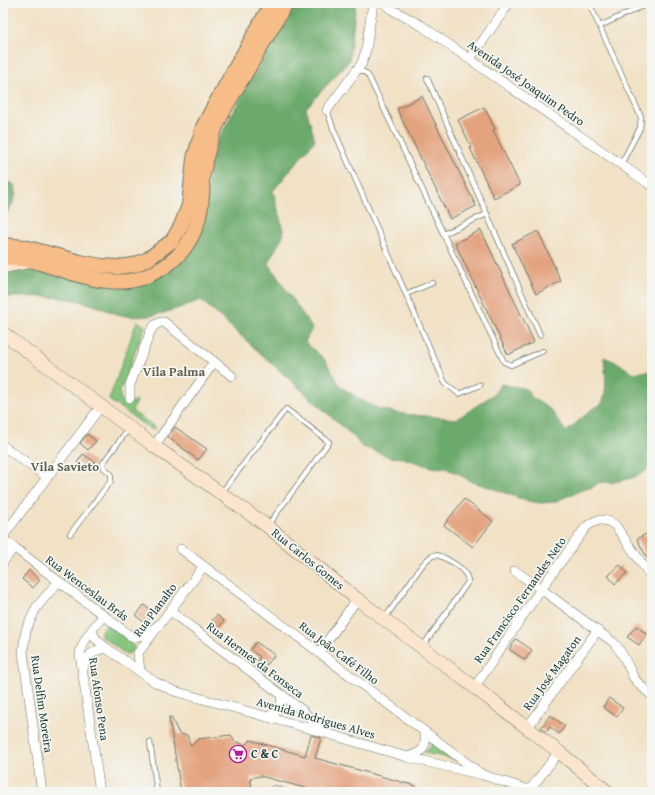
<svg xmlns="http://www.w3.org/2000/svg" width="655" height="795" font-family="'Gentium Book Plus',serif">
<rect width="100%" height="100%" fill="#f6f6f2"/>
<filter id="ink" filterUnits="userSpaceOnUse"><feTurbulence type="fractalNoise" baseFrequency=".025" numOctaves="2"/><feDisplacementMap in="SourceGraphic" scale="8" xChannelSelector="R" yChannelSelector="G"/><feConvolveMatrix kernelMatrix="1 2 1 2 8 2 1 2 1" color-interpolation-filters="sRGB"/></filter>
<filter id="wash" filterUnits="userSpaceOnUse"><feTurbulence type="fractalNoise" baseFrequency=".012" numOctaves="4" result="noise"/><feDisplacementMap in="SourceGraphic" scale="16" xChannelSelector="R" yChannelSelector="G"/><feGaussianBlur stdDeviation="0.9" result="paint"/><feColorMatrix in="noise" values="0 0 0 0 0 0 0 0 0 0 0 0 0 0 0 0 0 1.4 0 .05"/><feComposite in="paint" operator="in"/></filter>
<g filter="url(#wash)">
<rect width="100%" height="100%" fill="#f1e1c5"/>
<g fill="#85c57c" stroke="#528158">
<path d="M137,321L145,326L120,391C119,398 121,401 127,404L137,400L132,411L156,428L154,429H150L109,400Z"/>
<path d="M106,626C113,628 132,641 134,648L133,651L128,654L124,653L104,638L101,636V630Z"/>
<polygon points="434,742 457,760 425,753"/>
</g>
<g fill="#6caa6c" stroke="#467450">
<path d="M297,3H356L349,61L306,108L315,140L273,191L284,234L268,263L312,328L305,342L325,360L341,387L361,400L379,409L403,414L457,419L494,394L501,384L527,389L531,397L551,410L566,432L591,410L602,404C608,388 605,373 604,357L620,364L632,373L652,371V462L645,472L632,478L610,483L606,482L598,483L593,487L582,490L554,502L541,503L527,501L486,486L472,482L457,473L445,468L431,467L403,458L390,457L361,446L355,438L201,300C178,308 153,320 127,316C111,314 96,304 80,301C55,295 28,297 3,297V270L25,269L121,288L178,262L196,243L203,225L210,166L216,144L248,84Z"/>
<path d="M3,178C6,180 11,182 14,185C20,193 10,211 3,216Z"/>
</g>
<g id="blocks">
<g fill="#e3a37f">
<polygon points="422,96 476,206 450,219 397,109"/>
<polygon points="484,107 495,129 493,130 520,185 494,198 470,148 472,148 458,120"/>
<polygon points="481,230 534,342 508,355 455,243"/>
<polygon points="538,231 561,281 536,294 512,244"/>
<polygon points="175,427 207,449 198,460 168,437"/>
<polygon points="87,434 96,441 88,450 80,443"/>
<polygon points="83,454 95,462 88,471 77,463"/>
<polygon points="464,499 493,521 473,547 444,525"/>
<polygon points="646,534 652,544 652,567 637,539"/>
<polygon points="620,565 627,573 615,584 608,576"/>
<polygon points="29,570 40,580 33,588 22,579"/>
<polygon points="144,605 154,613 146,624 136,616"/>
<polygon points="217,615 224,621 216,631 208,625"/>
<polygon points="636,626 647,634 639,645 627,637"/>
<polygon points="516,639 532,650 525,660 509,649"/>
<polygon points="256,642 275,655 264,668 256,662 260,657 250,650"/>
<polygon points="609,698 623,708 617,717 603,707"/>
<polygon points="550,715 565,726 559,734 550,727 546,732 541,728"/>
<polygon points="169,717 171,717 179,734 187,735 191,746 198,739 231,735 234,741 245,745 250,740 305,756 311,735 321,738 315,758 416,786 415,792 320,792 260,776 250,778 253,792 181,792"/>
</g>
</g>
</g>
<g filter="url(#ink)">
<use href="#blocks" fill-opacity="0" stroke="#687667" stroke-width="1"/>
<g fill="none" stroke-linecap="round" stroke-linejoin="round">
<defs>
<g id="lane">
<polyline points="589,3 641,117 640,128 621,164"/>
<polyline points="600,26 649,3"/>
<polyline points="359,70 366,73 369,77 504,362 511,365 543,351"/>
<polyline points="427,78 540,335"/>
<polyline points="327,110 333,128 445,383 459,394 480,385"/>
<polyline points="443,234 487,214"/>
<polyline points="406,294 432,283"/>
<polyline points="222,492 286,409 329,442 268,525"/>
<polyline points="70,534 111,481 111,474 104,468 103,463 129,428"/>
<path d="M385,618L423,564C426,561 430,556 435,555C442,555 459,566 463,571C466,574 468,578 468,582L423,646"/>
<polyline points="150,742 157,792"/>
<polyline points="270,792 273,789 275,788 286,792"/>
</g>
<g id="street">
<polyline points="384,3 391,9 422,26 652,186"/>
<polyline points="470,59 509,3"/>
<polyline points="327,110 362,63 366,50 373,3"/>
<polyline points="130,398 130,385 151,330 155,325 161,322 164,322 232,376"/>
<polyline points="3,446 47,477"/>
<polyline points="154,446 214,362"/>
<polyline points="3,536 101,406"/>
<path d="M3,539L132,637C144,636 151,631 160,624"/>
<polyline points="181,549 480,773"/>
<polyline points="3,562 14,547"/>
<path d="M515,571L541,589L613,642C624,653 627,665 634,678C639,685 646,690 652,696"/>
<polyline points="170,611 302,710 322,731"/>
<polyline points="92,631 95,638 106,648 155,682 174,691 322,732 407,757 483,775 529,790"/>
<polyline points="319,653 357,599"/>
<path d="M83,670C85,657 93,650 106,648"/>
<polyline points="140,672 138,653 203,567"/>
<path d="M474,688L541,589L586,527C596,519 604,517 615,525L652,578"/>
<path d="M267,717C279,711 283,708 281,694"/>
<polyline points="527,728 597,631"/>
<path d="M407,757C424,752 426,749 425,732"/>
<polyline points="42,792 23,652 26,630 36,608 58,582"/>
<path d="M100,792L80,654C83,638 94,628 103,616"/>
<polyline points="528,792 559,752"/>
<polyline points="648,792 652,786"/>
</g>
<g id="secondary">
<polyline points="3,267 27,262"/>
<polyline points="3,333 154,446 267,526 357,599 440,661 559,752 608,792"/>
</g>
<g id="primary">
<polyline points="3,245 24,247 80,262 102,266 118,267 134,265 148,259 172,241 181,226 189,205 194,159 203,127 213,108 272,3"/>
<path d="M3,257C13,258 23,259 33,261C63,269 96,285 128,281C141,280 152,274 164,267C189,251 201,224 202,195C203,190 202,185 202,180C205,162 208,144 216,127C222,111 232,97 240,82C256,56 271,29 286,3"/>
</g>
</defs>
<use href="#lane" stroke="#687667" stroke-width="6"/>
<use href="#street" stroke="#687667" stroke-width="10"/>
<use href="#secondary" stroke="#687667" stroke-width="14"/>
<use href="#primary" stroke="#687667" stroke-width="16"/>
<use href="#lane" stroke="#fff" stroke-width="4.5"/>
<use href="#street" stroke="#fff" stroke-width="9"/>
<use href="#secondary" stroke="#fce5cf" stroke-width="13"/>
<use href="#primary" stroke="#f7bd88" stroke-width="14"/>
</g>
</g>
<defs>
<symbol id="supermarket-ring" viewBox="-11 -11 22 22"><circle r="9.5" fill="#f6f6f2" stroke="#b5179e" stroke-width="1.5"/><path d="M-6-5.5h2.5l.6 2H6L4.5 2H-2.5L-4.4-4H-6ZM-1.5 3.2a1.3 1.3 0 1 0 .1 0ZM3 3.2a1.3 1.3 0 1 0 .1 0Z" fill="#b5179e"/></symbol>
</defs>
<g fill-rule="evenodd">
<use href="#supermarket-ring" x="228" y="744" width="20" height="20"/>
</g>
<g text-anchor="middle" stroke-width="3.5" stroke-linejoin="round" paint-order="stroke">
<g font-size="12" fill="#1f3d34" stroke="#f6f6f2">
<text transform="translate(526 83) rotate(35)" y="4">Avenida José Joaquim Pedro</text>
<text transform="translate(308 559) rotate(39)" y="4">Rua Carlos Gomes</text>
<text transform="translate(87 588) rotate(37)" y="4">Rua Wenceslau Brás</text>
<text transform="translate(520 600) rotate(-55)" y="4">Rua Francisco Fernandes Neto</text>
<text transform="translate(155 610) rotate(-53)" y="4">Rua Planalto</text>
<text transform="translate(339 653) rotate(37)" y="4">Rua João Café Filho</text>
<text transform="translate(255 660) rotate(37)" y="4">Rua Hermes da Fonseca</text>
<text transform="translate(552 673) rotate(-54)" y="4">Rua José Magaton</text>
<text transform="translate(99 699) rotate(82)" y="4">Rua Afonso Pena</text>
<text transform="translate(42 704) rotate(82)" y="4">Rua Delfim Moreira</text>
<text transform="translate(316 718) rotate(16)" y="4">Avenida Rodrigues Alves</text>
</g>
<g font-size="12" font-weight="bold" fill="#1f3d34" stroke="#f6f6f2" text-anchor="start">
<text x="251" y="758">C &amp; C</text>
</g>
<g font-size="13" font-weight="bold" fill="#64614e" stroke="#f6f6f2">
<text x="174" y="376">Vila Palma</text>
<text x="65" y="471">Vila Savieto</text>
</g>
</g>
<rect width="655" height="795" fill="none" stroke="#f6f6f2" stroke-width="16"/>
</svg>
